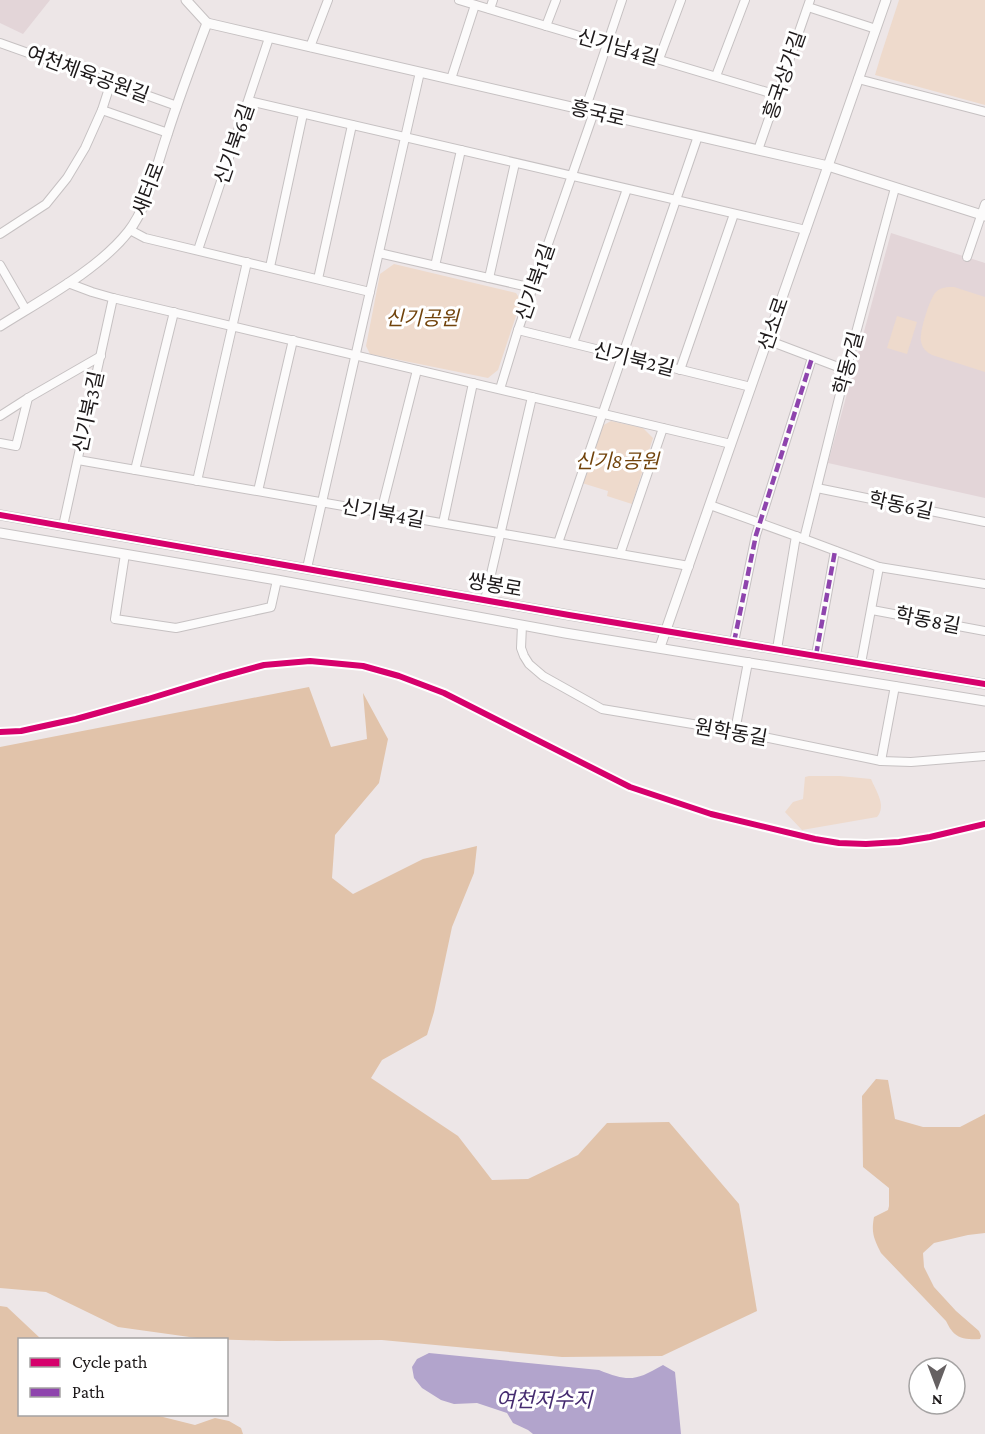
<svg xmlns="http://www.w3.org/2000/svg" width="985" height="1434" font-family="'Crimson Pro','Noto Sans KR',serif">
<rect width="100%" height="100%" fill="#ede6e7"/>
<g fill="#e3d5d8">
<polygon points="0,0 50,0 23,34 0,23"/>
<polygon points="891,233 985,263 985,498 828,463"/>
</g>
<g fill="#eedacc">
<polygon points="899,0 985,0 985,105 875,75 881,55"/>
<polygon points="394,264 516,293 521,301 498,370 488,378 370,354 366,346 380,274"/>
<path d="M954,287L985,297V372L932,355C926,352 922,348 921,341C919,333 930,297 936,292C941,287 947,287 954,287Z"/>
<polygon points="897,316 917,322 907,354 887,348"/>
<polygon points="611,421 643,428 653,438 632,504 607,496 608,491 582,483 600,427"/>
<path d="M809,776H840L871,779C876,791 887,806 877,817L802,830L785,812L793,802L803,799L805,777Z"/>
</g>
<g fill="#e1c3aa">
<polygon points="309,687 331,747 367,739 363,693 388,739 379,783 335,835 332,878 353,894 423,859 477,846 474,873 452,927 434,1012 427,1035 382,1060 371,1078 458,1136 492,1180 528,1179 578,1155 607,1123 669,1122 739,1204 757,1311 662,1356 562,1357 382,1340 277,1341 204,1339 118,1327 46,1292 0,1288 0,747"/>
<path d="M876,1079L888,1080L895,1119L923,1127H960L985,1114V1233L968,1235L934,1243L923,1253L924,1267L934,1287L956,1311L979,1331L981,1336L980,1339C973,1340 960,1339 955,1334C951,1331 948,1325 946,1321L881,1253C874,1239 871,1233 874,1217L888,1210L889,1206V1188L863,1167L862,1096Z"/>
<polygon points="0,1306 7,1307 41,1339 20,1340 20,1414 155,1415 195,1425 215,1418 229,1421 241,1428 243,1434 0,1434"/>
</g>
<path fill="#b2a4cc" d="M429,1353L599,1370C629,1382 635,1381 663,1365L675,1372L681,1434H533L528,1430L513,1423L507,1413L477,1403L454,1404L441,1400L422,1388L414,1378L412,1367L417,1359Z"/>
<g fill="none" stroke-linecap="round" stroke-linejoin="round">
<defs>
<g id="minor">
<polyline points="459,0 777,95"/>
<polyline points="808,7 876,29"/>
<polyline points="490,9 493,0"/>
<polyline points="546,26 556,0"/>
<polyline points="0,43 177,106"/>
<polyline points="310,47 328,0"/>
<polyline points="659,59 681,0"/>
<polyline points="716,76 745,0"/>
<polyline points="451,79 475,5"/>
<polyline points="858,79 985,112"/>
<polyline points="249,101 806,230"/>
<polyline points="102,110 168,133"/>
<polyline points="585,110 622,0"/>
<polyline points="758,150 810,0"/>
<polyline points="130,230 145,238 370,292"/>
<polyline points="0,234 46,204 67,178 85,148 102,110 111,82"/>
<polyline points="198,250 269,38"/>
<polyline points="379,253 533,288"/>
<polyline points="967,257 985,204"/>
<polyline points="0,265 26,310"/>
<polyline points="435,266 461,150"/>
<polyline points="270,267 303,114"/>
<polyline points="489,278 515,163"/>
<polyline points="318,279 352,125"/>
<polyline points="68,283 92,292 113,298 731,444"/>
<polyline points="518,330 751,387"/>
<polyline points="767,340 846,370"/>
<polyline points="573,343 627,189"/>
<polyline points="680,370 734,214"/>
<polyline points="500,389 518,330 594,112"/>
<polyline points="0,416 28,398 101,356"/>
<polyline points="0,443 16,446 28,398"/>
<polyline points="78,460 689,566"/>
<polyline points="135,470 174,312"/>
<polyline points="197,481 247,262"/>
<polyline points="817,488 985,522"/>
<polyline points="258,491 293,340"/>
<polyline points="710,505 804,539 879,567 985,584"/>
<polyline points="381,512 417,370"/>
<polyline points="443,523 473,383"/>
<polyline points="63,526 113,298"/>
<polyline points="804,539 846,370 895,188"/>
<polyline points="558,543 698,136"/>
<polyline points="125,554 115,619 176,628 271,607 277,580"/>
<polyline points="620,554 663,428"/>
<polyline points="307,568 420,72"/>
<polyline points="485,600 532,397"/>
<polyline points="872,610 985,631"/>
<polyline points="522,625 521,648 524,656 529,664 543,676 602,709 735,731 881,761 911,762 985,756"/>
<polyline points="734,642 756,535 812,358"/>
<polyline points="777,649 796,536"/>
<polyline points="816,655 835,551"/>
<polyline points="861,663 879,567"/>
<polyline points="735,731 748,662"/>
<polyline points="881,761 895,686"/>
</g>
<g id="tertiary">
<polyline points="207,23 828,166 985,216"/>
<path d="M0,326C41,300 98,270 128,232C147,209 157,164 167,135C179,97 193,60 207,23L186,0"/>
<polyline points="0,515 569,615 985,684"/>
<polyline points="0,533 277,580 565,633 985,701"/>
<polyline points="660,647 886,0"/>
</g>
</defs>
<use href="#minor" stroke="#c6c1c2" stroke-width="10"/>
<use href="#tertiary" stroke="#c6c1c2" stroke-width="11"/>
<use href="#minor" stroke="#fcfbfb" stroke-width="8"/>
<use href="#tertiary" stroke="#fcfbfb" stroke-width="9"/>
<g stroke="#8e44ad" stroke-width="4.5" stroke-dasharray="9 4.5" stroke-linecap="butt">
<polyline points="734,642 756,535 812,358"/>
<polyline points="816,655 835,551"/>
</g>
<defs>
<g id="cycleway">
<polyline points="0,515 569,615 985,684"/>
<polyline points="0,732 21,731 76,719 148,699 220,677 264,665 310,661 363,666 399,676 444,693 630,787 711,814 815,839 839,843 866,844 899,842 930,837 985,824"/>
</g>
</defs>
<use href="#cycleway" stroke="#fff" stroke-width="10"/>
<use href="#cycleway" stroke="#d6006c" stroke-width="6"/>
</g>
<g text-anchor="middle" stroke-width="6" stroke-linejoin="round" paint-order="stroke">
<g font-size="20" fill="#1d191a" stroke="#fff">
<text transform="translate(618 47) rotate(16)" y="7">신기남4길</text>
<text transform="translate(88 74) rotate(20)" y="7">여천체육공원길</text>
<text transform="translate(784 75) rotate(-71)" y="7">흥국상가길</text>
<text transform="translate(598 113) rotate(13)" y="7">흥국로</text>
<text transform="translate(234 144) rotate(-71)" y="7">신기북6길</text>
<text transform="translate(148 189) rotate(-69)" y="7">새터로</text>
<text transform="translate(535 282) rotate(-71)" y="7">신기북1길</text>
<text transform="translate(773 324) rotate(-71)" y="7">선소로</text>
<text transform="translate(634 359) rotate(14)" y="7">신기북2길</text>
<text transform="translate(848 363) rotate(-75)" y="7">학동7길</text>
<text transform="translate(88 412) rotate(-78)" y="7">신기북3길</text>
<text transform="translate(901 505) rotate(12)" y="7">학동6길</text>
<text transform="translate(383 513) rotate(10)" y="7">신기북4길</text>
<text transform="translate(495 585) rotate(10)" y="7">쌍봉로</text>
<text transform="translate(928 620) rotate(11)" y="7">학동8길</text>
<text transform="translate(731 732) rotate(10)" y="7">원학동길</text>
</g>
<g font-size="20" font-style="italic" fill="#71430b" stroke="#fff">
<text x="422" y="325">신기공원</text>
<text x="617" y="468">신기8공원</text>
</g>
<g font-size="21" font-style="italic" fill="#452b70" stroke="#fff">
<text x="544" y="1407">여천저수지</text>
</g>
</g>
<rect x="18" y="1338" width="210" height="78" fill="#ffffff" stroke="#a5a3a3" stroke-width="1.5"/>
<rect x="30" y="1358" width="30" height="9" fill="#d6006c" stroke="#a5a3a3" stroke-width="1.5"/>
<text x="72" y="1368" font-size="18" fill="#1d191a">Cycle path</text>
<rect x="30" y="1388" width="30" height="9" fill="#8e44ad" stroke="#a5a3a3" stroke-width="1.5"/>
<text x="72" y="1398" font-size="18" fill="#1d191a">Path</text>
<g transform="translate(937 1386) rotate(180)"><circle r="28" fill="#ffffff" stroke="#a5a3a3" stroke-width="1.5"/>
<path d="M0-4.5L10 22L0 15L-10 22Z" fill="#666162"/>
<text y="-9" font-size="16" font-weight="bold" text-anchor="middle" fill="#1d191a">N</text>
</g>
</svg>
